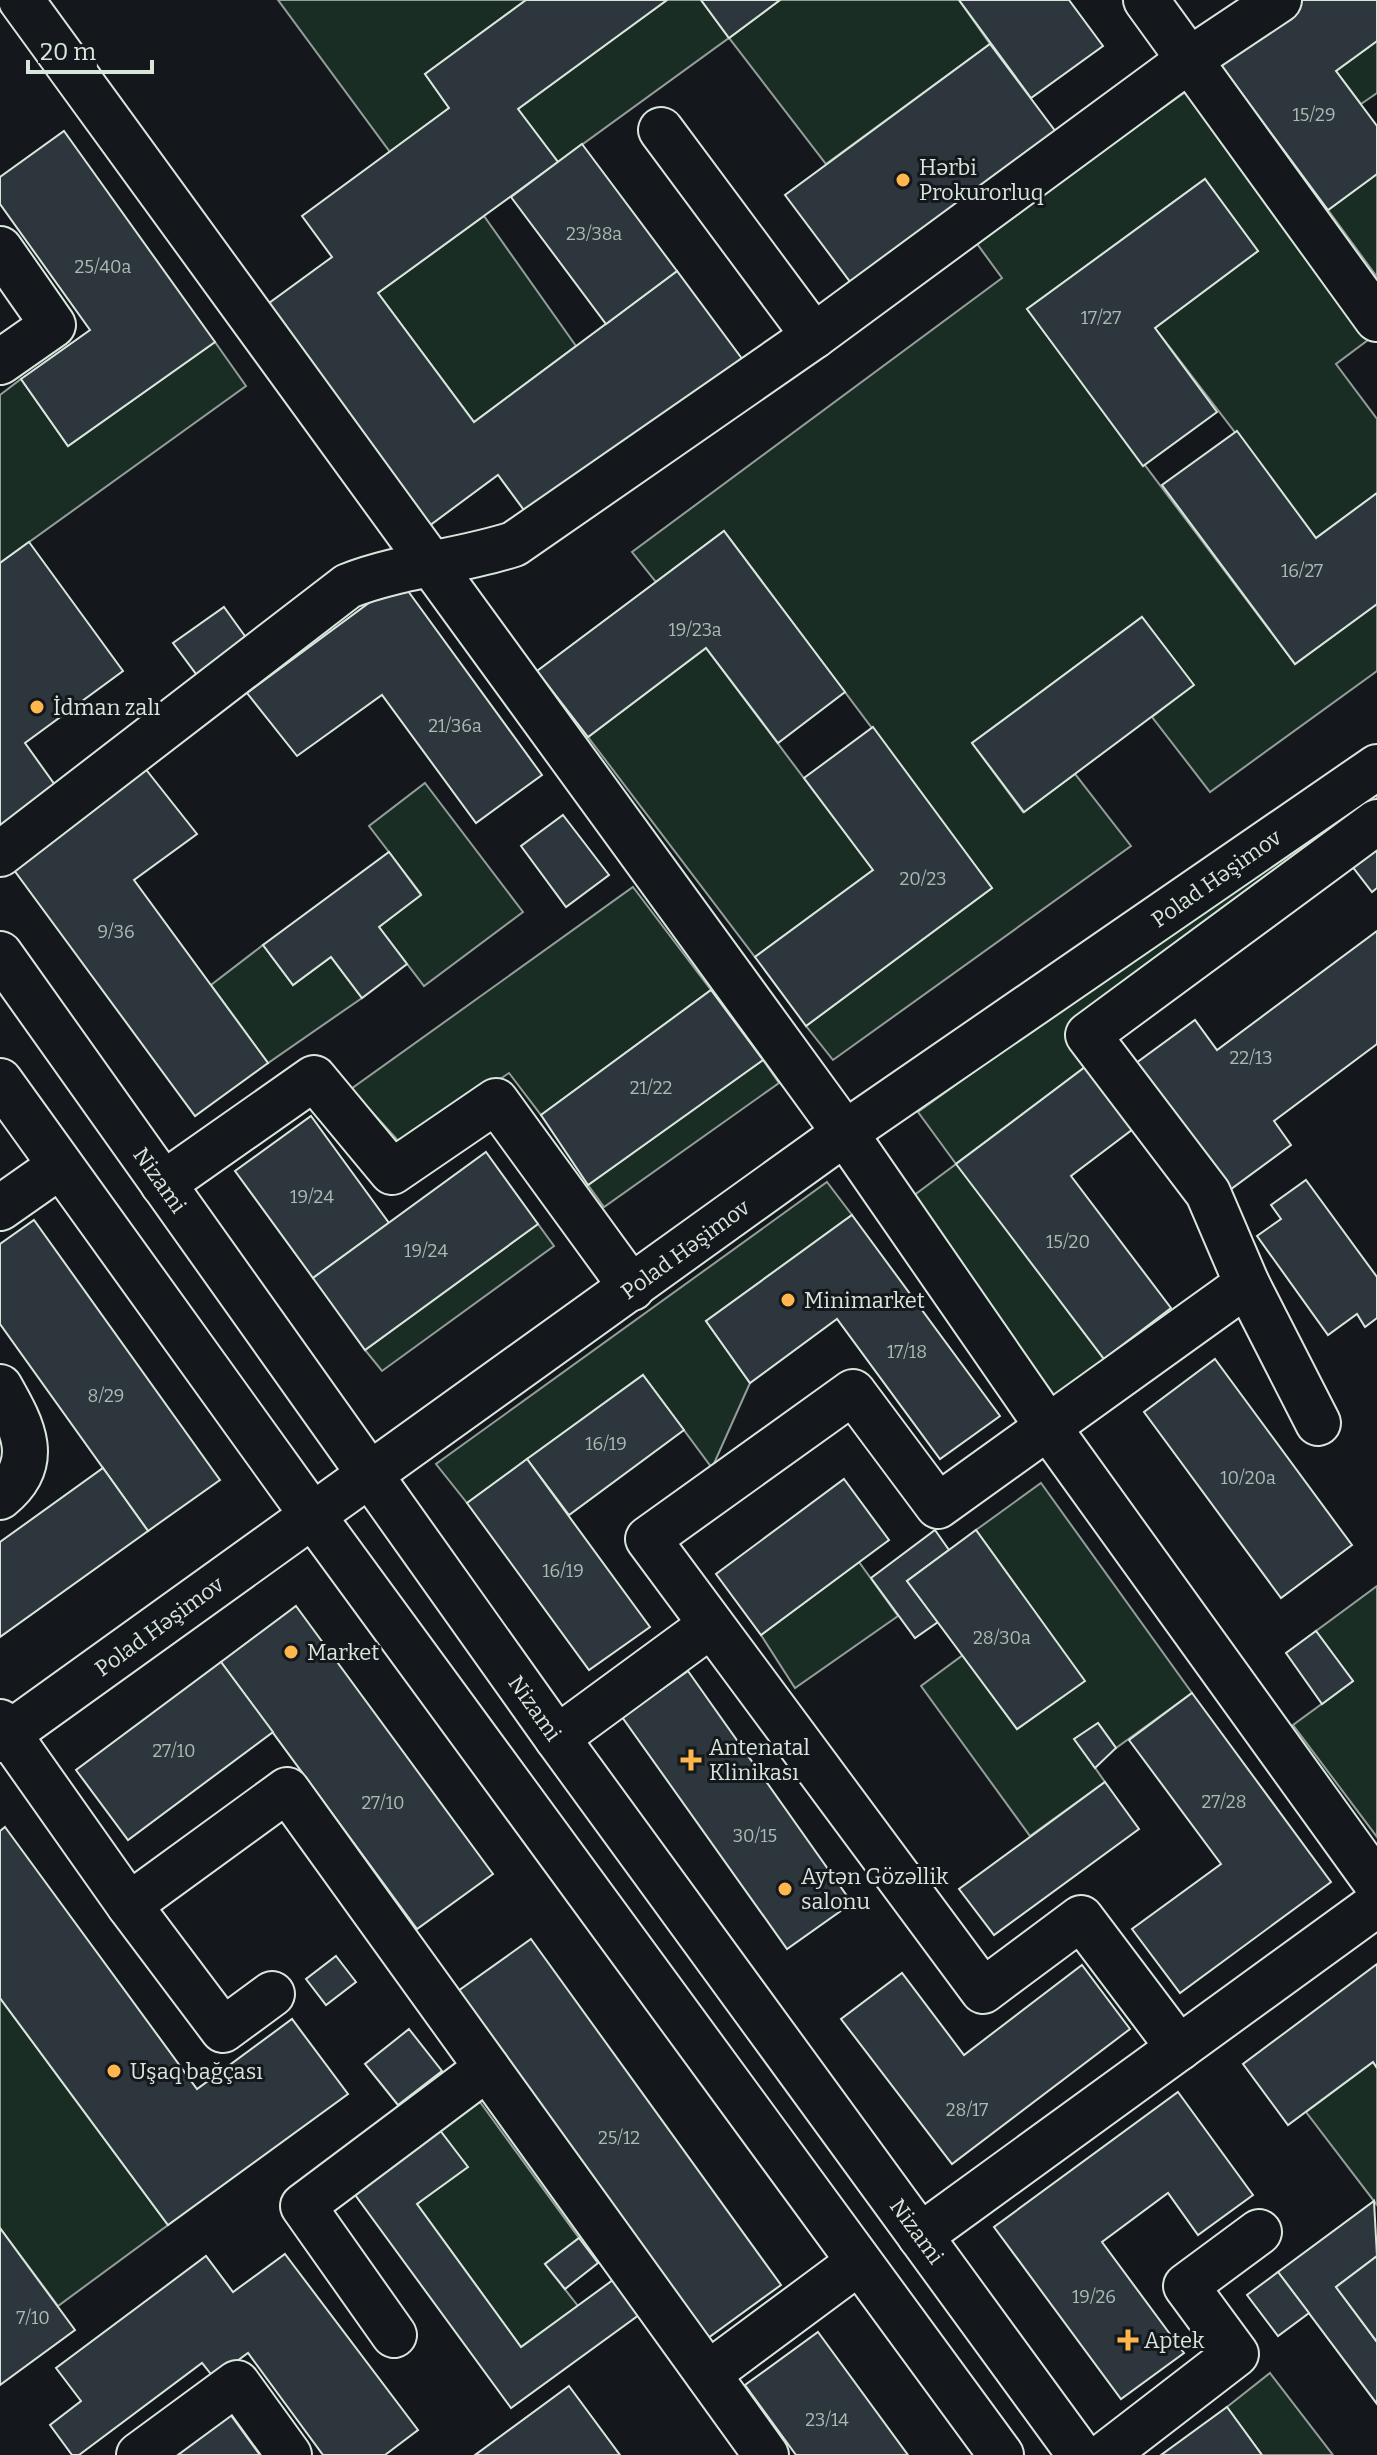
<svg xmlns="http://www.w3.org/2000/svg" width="1377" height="2455" font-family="Bitter,serif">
<rect width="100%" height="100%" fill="#14181c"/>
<g fill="#1a2d24" stroke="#939e99" stroke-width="2">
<polygon points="278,0 526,0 425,74 449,108 390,152"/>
<polygon points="667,0 701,0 729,38 780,0 959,0 990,44 826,164 729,38 558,162 518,109"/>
<polygon points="1377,41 1377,93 1361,104 1336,71"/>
<polygon points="1191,88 1372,337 1336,364 1377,419 1377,493 1316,538 1155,328 1258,251 1205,179 1027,309 1295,664 1377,604 1377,671 1210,792 1152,717 1193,685 1142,617 972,743 1023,812 1075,774 1131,846 833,1060 806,1026 992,888 724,531 656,582 632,552 1002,278 975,241"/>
<polygon points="1377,174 1377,277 1328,210"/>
<polygon points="484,216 576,346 474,422 378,293"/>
<polygon points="215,342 246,386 0,563 0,395 21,379 68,446"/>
<polygon points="706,648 873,870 755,957 588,737"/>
<polygon points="1377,781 1377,804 1089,1064 957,1163 1104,1359 1052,1397 905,1202 956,1164 918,1112"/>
<polygon points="425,783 523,912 424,986 379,927 421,894 369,826"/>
<polygon points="633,887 711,990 541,1115 509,1073 402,1145 351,1089"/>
<polygon points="263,945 293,985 331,957 362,998 268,1063 211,985"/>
<polygon points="763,1060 779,1083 604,1207 588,1185"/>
<polygon points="827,1182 852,1215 706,1321 750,1383 712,1468 643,1375 467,1503 436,1464"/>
<polygon points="538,1224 554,1246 382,1371 365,1350"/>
<polygon points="1041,1483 1192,1693 1116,1748 1098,1723 1075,1739 1105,1782 1030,1836 921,1686 963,1655 1017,1729 1084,1681 976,1530"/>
<polygon points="859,1562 898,1616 795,1688 761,1635"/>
<polygon points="1377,1586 1377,1837 1293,1725 1353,1681 1316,1631"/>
<polygon points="0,1998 168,2225 58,2306 0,2228"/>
<polygon points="1373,2062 1377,2068 1377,2205 1306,2112"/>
<polygon points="480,2102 579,2238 545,2264 578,2306 521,2347 417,2204 467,2167 439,2129"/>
<polygon points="1270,2373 1333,2455 1262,2455 1227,2407"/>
</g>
<g fill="#2c363c" stroke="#d8e6dc" stroke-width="2">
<polygon points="526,0 667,0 518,109 558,162 378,293 474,422 677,271 743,360 529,517 498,475 429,526 265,306 332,257 302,216 449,108 425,74"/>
<polygon points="701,0 780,0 729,38"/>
<polygon points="959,0 1069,0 1103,46 1031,98"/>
<polygon points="1298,0 1377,0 1377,41 1336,71 1377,126 1377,174 1328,210 1217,60"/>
<polygon points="990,44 1059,136 854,287 785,195"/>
<polygon points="64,131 215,342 68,446 21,379 90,330 0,204 0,177"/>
<polygon points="582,144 677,271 606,324 511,197"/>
<polygon points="1205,179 1258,251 1155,328 1217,412 1143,466 1027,309"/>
<polygon points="1237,431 1316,538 1377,493 1377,604 1295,664 1162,485"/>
<polygon points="724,531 845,692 778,743 706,648 588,737 537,671"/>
<polygon points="29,542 123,671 25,743 55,785 0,826 0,563"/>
<polygon points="400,580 542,775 476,823 382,695 297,756 247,693"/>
<polygon points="224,607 255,650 205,686 173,643"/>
<polygon points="1142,617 1194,685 1024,812 972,743"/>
<polygon points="873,727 992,888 806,1026 755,957 873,870 804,778"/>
<polygon points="144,767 197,834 134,880 268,1063 195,1116 11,866"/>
<polygon points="563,815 609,875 566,907 521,846"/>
<polygon points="1377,833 1377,888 1372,892 1345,857"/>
<polygon points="389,852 421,895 379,927 407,964 362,998 331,957 293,985 263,945"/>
<polygon points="1377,931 1377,1044 1274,1121 1291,1145 1227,1192 1132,1066 1195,1020 1217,1050"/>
<polygon points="711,990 763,1060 588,1185 541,1115"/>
<polygon points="1089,1064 1137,1126 1071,1176 1171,1308 1104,1359 956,1164"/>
<polygon points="311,1116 389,1223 313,1278 235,1171"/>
<polygon points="486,1152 538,1224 365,1350 313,1278"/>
<polygon points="1306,1180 1377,1277 1377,1318 1365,1327 1357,1314 1328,1335 1257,1236 1281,1219 1271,1205"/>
<polygon points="852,1215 1000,1416 940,1459 837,1319 750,1383 706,1321"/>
<polygon points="34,1220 220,1480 148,1531 0,1324 0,1244"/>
<polygon points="1215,1359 1352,1545 1281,1598 1144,1412"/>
<polygon points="643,1375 684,1430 569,1515 527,1459"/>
<polygon points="527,1459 650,1627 589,1670 467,1503"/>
<polygon points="103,1468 148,1531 0,1637 0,1542"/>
<polygon points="844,1479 889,1540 761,1635 716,1574"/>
<polygon points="935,1530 949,1550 907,1581 938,1622 915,1638 871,1578"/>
<polygon points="976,1530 1085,1681 1017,1729 907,1581"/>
<polygon points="296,1606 493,1874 417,1929 221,1662"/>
<polygon points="1316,1631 1353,1681 1322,1704 1286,1653"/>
<polygon points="221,1662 273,1732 128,1840 76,1770"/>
<polygon points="688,1671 852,1903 787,1949 622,1717"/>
<polygon points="1192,1693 1331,1882 1180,1993 1132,1929 1221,1864 1129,1740"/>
<polygon points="1098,1723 1116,1748 1095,1768 1074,1739"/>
<polygon points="1105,1782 1139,1829 994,1935 959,1889"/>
<polygon points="5,1827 197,2089 292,2019 348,2094 168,2225 0,1998 0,1831"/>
<polygon points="531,1939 781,2285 708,2338 458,1991"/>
<polygon points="336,1956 356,1982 326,2005 306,1979"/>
<polygon points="1377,1964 1377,2068 1373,2062 1288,2125 1243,2064"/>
<polygon points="1082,1965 1130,2029 952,2164 841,2019 902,1973 964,2055"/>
<polygon points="409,2029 442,2071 398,2105 365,2064"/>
<polygon points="1178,2092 1253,2195 1198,2235 1168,2193 1102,2242 1184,2353 1121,2399 994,2227"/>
<polygon points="439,2129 468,2167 417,2204 521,2347 617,2277 643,2312 511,2408 353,2192"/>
<polygon points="1374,2201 1377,2256 1336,2287 1377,2342 1377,2404 1278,2272"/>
<polygon points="0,2228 75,2330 0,2385"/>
<polygon points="579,2238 598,2263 565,2289 545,2264"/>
<polygon points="285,2254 418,2430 385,2455 323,2455 248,2353 214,2378 202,2363 79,2455 72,2455 50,2425 81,2401 56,2368 206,2256 233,2292"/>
<polygon points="1377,2256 1377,2342 1336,2287"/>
<polygon points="1278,2272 1309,2313 1278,2336 1247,2295"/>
<polygon points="818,2332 908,2455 796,2455 745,2385"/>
<polygon points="569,2386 620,2455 475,2455"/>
<polygon points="1227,2407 1262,2455 1161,2455"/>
<polygon points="230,2414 260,2455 175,2455"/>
</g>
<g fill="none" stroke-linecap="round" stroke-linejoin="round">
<defs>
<g id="minor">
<polyline points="21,0 845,1133 1048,1427 1377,1884"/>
<polyline points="1146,0 1377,319"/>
<polyline points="661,130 814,336"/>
<polyline points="0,249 53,325 0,362"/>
<path d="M0,854L348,586C402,565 459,562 514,544L814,336L1189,60L1279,0"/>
<polyline points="0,954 557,1738 1080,2455"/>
<polyline points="0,1081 313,1516 1001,2455"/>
<polyline points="163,1184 314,1078 392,1172 496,1101 632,1288"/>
<polyline points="0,1208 60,1166"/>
<path d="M0,1387C22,1426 43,1462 0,1497"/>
<polyline points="1318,1423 1247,1284 1208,1193 1088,1035 1377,822"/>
<polyline points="0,1722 129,1905 287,1790 766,2455"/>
<polyline points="557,1738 711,1625"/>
<polyline points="0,1740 845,1133 1377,767"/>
<polyline points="129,1905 223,2030 272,1994"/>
<polyline points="1179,2048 1081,1918 983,1991 648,1539 853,1392 938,1506 1247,1284"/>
<polyline points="920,2236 1377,1904"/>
<polyline points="394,2335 303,2206 487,2068"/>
<polyline points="708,2374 859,2262"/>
<polyline points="139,2455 237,2383 289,2455"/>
<polyline points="1105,2455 1236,2354 1186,2286 1259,2232"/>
</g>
</defs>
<use href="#minor" stroke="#d8e6dc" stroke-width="48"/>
<use href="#minor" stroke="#14181c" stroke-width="44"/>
</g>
<g fill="#ffb74d" stroke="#14181c" stroke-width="3">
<circle cx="903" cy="180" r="8"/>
<circle cx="37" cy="707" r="8"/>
<circle cx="788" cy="1300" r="8"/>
<circle cx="291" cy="1652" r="8"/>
<path d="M687 1748h8v8h8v8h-8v8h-8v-8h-8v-8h8z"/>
<circle cx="785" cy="1889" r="8"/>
<circle cx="114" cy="2071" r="8"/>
<path d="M1124 2328h8v8h8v8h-8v8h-8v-8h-8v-8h8z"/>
</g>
<g text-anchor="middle" stroke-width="6" stroke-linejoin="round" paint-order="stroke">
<g font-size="18" fill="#adbab4">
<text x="1314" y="121">15/29</text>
<text x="594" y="240">23/38a</text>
<text x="103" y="273">25/40a</text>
<text x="1101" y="324">17/27</text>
<text x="1302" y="577">16/27</text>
<text x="695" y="636">19/23a</text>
<text x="455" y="732">21/36a</text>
<text x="923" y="885">20/23</text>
<text x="116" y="938">9/36</text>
<text x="1251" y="1064">22/13</text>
<text x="651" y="1094">21/22</text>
<text x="312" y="1203">19/24</text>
<text x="1068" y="1248">15/20</text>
<text x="426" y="1257">19/24</text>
<text x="907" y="1358">17/18</text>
<text x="106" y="1402">8/29</text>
<text x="606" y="1450">16/19</text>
<text x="1248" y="1484">10/20a</text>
<text x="563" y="1577">16/19</text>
<text x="1002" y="1644">28/30a</text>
<text x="174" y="1757">27/10</text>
<text x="1224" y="1808">27/28</text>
<text x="383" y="1809">27/10</text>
<text x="755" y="1842">30/15</text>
<text x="967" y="2116">28/17</text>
<text x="619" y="2144">25/12</text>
<text x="1094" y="2303">19/26</text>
<text x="33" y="2324">7/10</text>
<text x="827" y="2426">23/14</text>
</g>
<g font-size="22" fill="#d8e6dc" stroke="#14181c" text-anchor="start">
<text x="919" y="175">Hərbi<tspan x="919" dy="25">Prokurorluq</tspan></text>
<text x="53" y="715">İdman zalı</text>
<text x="804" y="1308">Minimarket</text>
<text x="307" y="1660">Market</text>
<text x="709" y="1755">Antenatal<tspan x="709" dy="25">Klinikası</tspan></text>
<text x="801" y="1884">Aytən Gözəllik<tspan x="801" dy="25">salonu</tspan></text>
<text x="130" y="2079">Uşaq bağçası</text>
<text x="1144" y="2348">Aptek</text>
</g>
<g font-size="22" fill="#d8e6dc" stroke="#14181c">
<text transform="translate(1216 878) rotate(-35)" y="8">Polad Həşimov</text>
<text transform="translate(160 1180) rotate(55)" y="8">Nizami</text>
<text transform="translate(685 1249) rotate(-36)" y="8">Polad Həşimov</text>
<text transform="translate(159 1626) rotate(-36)" y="8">Polad Həşimov</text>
<text transform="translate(535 1708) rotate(55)" y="8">Nizami</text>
<text transform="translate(917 2231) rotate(54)" y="8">Nizami</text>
</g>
</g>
<path d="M28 60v12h124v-12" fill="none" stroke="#d8e6dc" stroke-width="4"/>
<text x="40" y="60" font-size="24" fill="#d8e6dc" stroke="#14181c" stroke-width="6" paint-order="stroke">20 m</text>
</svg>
